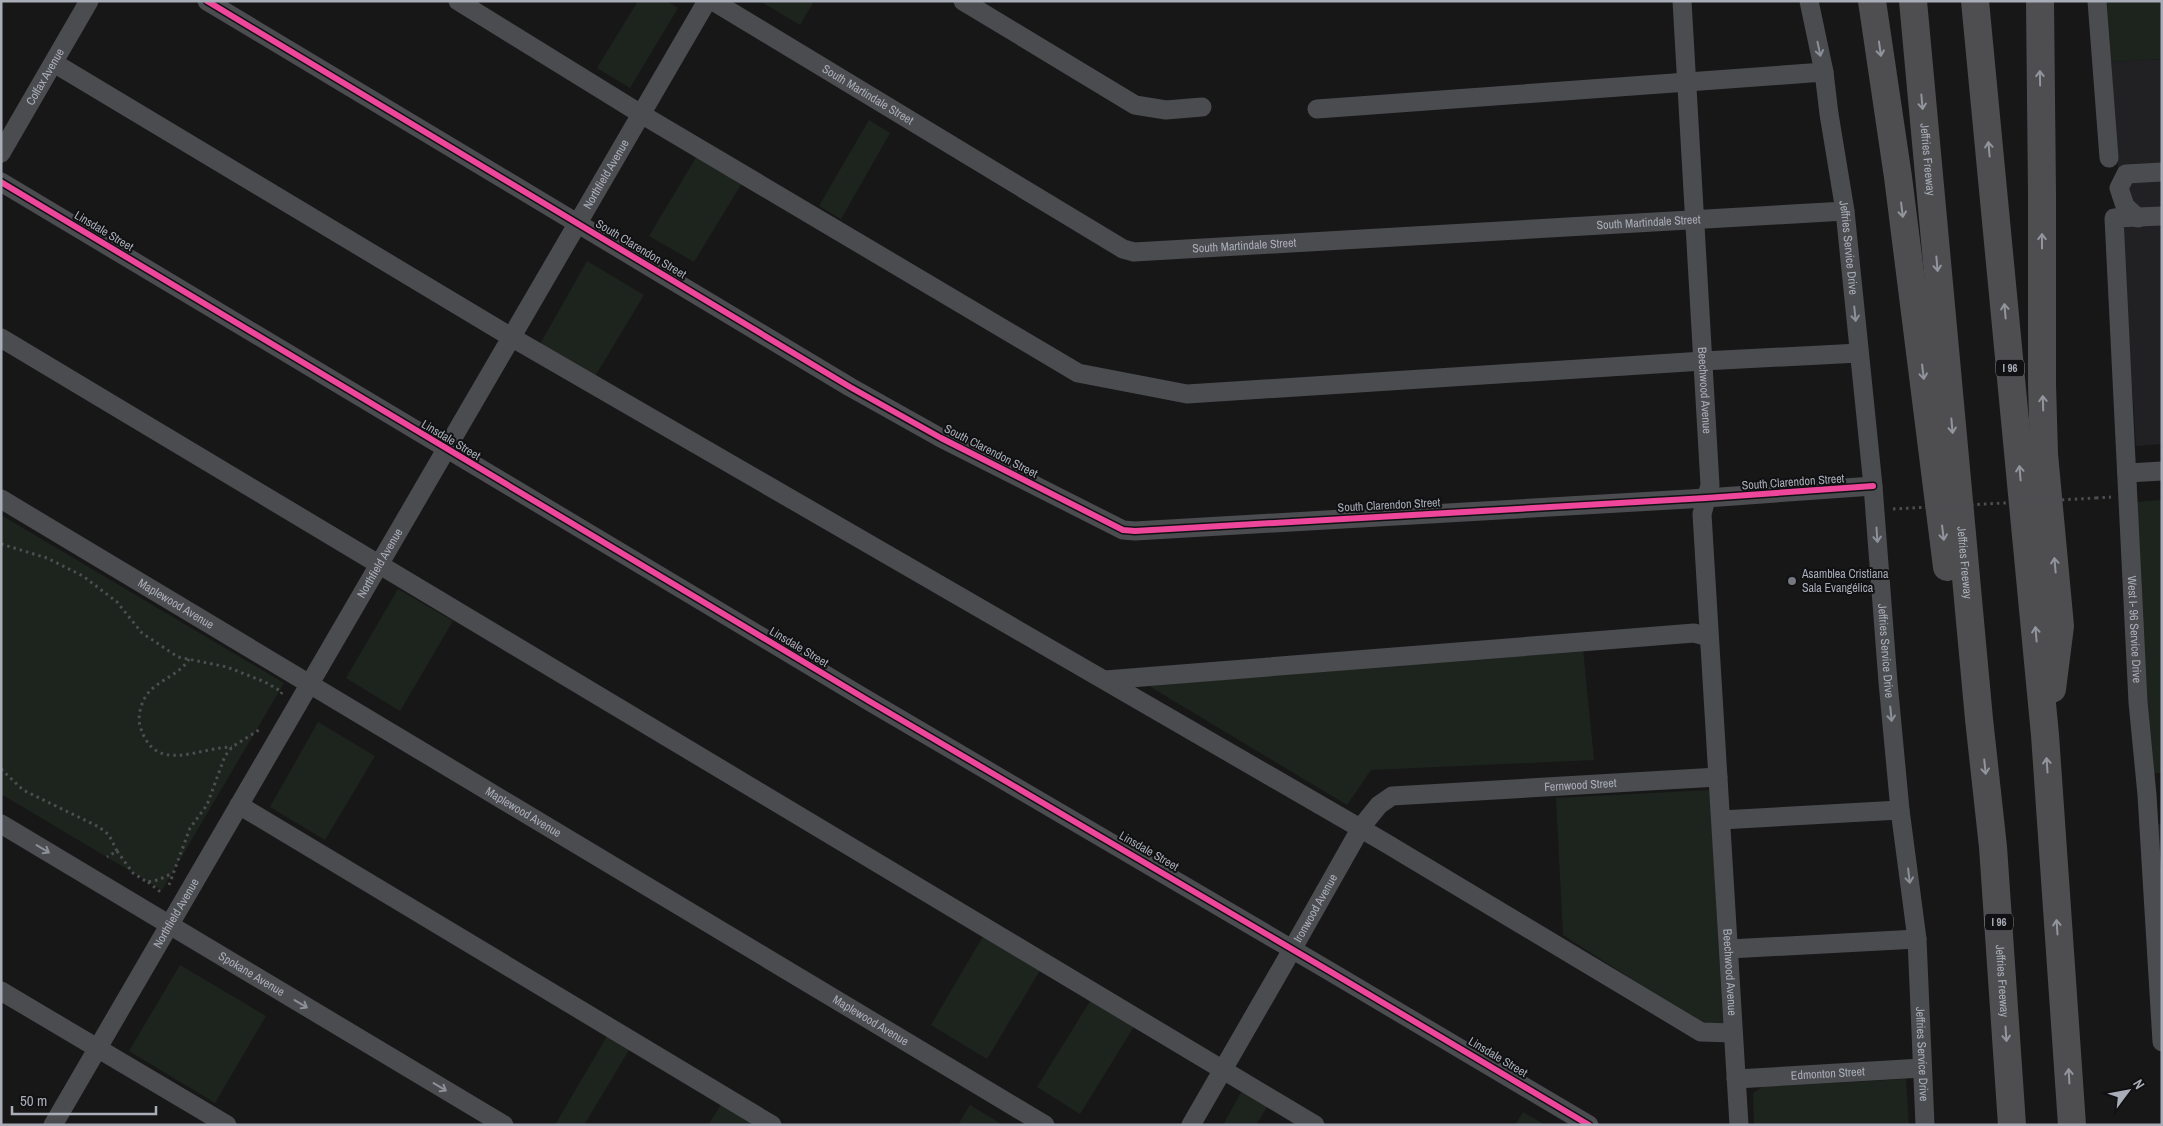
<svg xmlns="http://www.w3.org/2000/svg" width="2163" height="1126" font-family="'Archivo Narrow',sans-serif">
<rect width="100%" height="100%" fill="#171717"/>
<g fill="#212123">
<polygon points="2162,59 2162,444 2136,446 2111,62"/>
<polygon points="2154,824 2162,824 2162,936"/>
</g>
<g fill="#1d241e">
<polygon points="638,1 667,1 678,8 630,88 597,68"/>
<polygon points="760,1 814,1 800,25"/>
<polygon points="2107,1 2162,1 2162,59 2111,62"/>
<polygon points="869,120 890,133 841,219 819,206"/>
<polygon points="700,151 745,178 694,262 649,236"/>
<polygon points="587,261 644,295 594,378 539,346"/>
<polygon points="2162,500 2162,773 2151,773 2136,502"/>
<polygon points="1,515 284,683 162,890 1,794"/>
<polygon points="398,589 453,621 400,711 346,678"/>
<polygon points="1583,649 1594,760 1371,770 1347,805 1149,686"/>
<polygon points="318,722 375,756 325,840 270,807"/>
<polygon points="1710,790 1723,1025 1705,1026 1563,935 1556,798"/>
<polygon points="985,933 1042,967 987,1059 931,1025"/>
<polygon points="180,965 266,1016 215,1103 129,1051"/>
<polygon points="1092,998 1135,1025 1080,1114 1037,1087"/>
<polygon points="610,1031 632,1045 584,1125 555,1125"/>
<polygon points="1906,1079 1909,1125 1754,1125 1753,1093 1762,1087"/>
<polygon points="1244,1087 1270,1102 1256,1125 1223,1125"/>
<polygon points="724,1100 763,1125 708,1125"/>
<polygon points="970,1105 1003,1125 958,1125"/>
<polygon points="1523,1112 1545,1125 1515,1125"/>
</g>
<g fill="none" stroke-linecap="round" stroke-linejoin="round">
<g stroke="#4d4e52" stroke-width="3" stroke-dasharray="2.5 4" stroke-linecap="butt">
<polyline points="2096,498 2111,497"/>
<polyline points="1,544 47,558 83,576 117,602 142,633 178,657 227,667 265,682 282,692 281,694"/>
<path d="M189,659C180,674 163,678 151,690C142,698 137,715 140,726C155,776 198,747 232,747"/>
<polyline points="1,769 23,790 99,827 109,835 117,851 107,857"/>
<polyline points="117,851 133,873 147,882 158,880 173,873"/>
<polyline points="148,882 163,894"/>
<polyline points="169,885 190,828 207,805 225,756 232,747 262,728"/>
</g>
<g stroke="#4b4c50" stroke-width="19">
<polyline points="207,1 850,387 941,438 1123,530 1135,531 1706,498 1873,486"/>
<polyline points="458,1 641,114 1078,373 1187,394 1703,361 1859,353"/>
<path id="s1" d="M713,1L1123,249L1134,252L1845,211"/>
<polyline points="963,1 1135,105 1166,110 1202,107"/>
<path id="s2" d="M1682,1L1710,485L1702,514L1739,1125"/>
<path id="s3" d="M1809,1L1824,72L1829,114L1845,211L1873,486L1888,682L1900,810L1917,939L1925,1125"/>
<polyline points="2097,1 2109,158"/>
<polyline points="54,63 511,337 1384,842 1701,1032 1733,1033"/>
<polyline points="1317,109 1824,72"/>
<path id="s4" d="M1,153L89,1"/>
<path d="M1,182C290,356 579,530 869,701C1109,842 1350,982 1589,1125"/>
<path id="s5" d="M2162,216L2114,218L2138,702L2147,795L2162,1042"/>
<polyline points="2138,218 2125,206 2119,188 2126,174 2162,172"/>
<polyline points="1,338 1315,1125"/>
<polyline points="2127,473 2162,471"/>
<path id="s6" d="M1,499L1045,1125"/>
<polyline points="1105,680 1694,633 1709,637"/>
<polyline points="239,805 772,1125"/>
<polyline points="1721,820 1900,810"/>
<path id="s7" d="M1,824L504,1125"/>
<polyline points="1729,949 1917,939"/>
<polyline points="1,991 227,1125"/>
<path id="s8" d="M1736,1079L1922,1068"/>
<path id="s9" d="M53,1125L707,1"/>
<path id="s10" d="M1191,1125L1293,948L1362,826L1379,805L1392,796L1718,777"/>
</g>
<g stroke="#4e4e51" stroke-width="28">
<polyline points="1872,1 1898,177 1947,567"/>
<path id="s11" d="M1913,1L1979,719L1993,847L2012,1125"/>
<polyline points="1975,1 2045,735 2072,1125"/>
<polyline points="2040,1 2042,193 2042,384 2044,454 2060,626 2052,689"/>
</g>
<polyline stroke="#4d4e52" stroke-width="3" stroke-dasharray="2.5 4" stroke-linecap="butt" points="1893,509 2096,498"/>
<defs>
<g id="cycleway">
<polyline points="207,1 850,387 941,438 1123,530 1135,531 1706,498 1873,486"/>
<path d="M1,182C290,356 579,530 869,701C1109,842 1350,982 1589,1125"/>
</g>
</defs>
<use href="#cycleway" stroke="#111113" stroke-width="9"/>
<use href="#cycleway" stroke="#ed469a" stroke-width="6"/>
</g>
<defs><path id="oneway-shaft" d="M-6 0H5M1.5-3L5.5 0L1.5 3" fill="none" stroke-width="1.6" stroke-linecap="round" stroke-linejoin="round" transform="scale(1.25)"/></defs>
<g stroke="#8c9099">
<use href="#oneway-shaft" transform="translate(1819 49) rotate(78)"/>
<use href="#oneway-shaft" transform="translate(1855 314) rotate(84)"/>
<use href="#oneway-shaft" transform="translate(1877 535) rotate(86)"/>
<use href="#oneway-shaft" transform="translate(1891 714) rotate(84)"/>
<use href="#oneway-shaft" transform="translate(43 849) rotate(31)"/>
<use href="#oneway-shaft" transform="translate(1909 876) rotate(83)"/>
<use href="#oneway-shaft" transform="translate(301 1004) rotate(31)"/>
<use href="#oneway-shaft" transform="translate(440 1087) rotate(31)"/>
</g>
<g stroke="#92959e">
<use href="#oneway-shaft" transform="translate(1880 49) rotate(82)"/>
<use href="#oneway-shaft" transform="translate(2040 78) rotate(-91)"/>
<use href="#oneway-shaft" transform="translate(1922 102) rotate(85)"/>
<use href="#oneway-shaft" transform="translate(1989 149) rotate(-95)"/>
<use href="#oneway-shaft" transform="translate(1902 210) rotate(83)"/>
<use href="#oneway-shaft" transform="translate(2042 241) rotate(-90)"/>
<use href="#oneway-shaft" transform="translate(1937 264) rotate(85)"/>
<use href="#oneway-shaft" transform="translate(2005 311) rotate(-95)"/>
<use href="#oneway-shaft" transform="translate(1923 372) rotate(83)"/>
<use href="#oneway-shaft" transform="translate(2043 403) rotate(-92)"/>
<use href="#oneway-shaft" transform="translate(1952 426) rotate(85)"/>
<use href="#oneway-shaft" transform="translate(2020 473) rotate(-95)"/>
<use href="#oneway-shaft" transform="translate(1943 533) rotate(83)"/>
<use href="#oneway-shaft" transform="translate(2055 565) rotate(-95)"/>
<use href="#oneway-shaft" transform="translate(2036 634) rotate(-95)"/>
<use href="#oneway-shaft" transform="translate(2047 765) rotate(-94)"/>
<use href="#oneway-shaft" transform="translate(1985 767) rotate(84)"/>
<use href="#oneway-shaft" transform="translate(2057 927) rotate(-94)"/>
<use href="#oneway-shaft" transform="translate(2006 1034) rotate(86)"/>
<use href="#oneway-shaft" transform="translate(2069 1076) rotate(-93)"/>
</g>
<circle fill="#757880" stroke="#111113" stroke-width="2" cx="1792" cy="581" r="5"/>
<g text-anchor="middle" stroke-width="4" stroke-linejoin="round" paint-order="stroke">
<g fill="#111113" stroke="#7b7e86" stroke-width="1">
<rect x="1996" y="359.5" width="28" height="17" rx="4"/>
<rect x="1985" y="913.5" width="28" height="17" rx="4"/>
</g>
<g font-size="11" font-weight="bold" fill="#a8adb8">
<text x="2010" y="372">I 96</text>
<text x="1999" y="926">I 96</text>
</g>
<g font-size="12" fill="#a8adb8" stroke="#111113">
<text dy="4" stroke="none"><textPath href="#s4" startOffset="88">Colfax Avenue</textPath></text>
<text dy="4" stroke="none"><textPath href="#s1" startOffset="181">South Martindale Street</textPath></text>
<text dy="4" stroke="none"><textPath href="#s11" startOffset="159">Jeffries Freeway</textPath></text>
<text dy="4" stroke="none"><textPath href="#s9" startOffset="1100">Northfield Avenue</textPath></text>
<text dy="4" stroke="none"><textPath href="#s1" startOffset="1006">South Martindale Street</textPath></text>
<text transform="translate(104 231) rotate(31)" y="4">Linsdale Street</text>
<text dy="4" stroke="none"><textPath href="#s1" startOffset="601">South Martindale Street</textPath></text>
<text dy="4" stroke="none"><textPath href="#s3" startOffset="250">Jeffries Service Drive</textPath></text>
<text transform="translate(641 249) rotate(31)" y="4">South Clarendon Street</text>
<text dy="4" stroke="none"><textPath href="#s2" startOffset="390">Beechwood Avenue</textPath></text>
<text transform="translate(451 440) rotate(31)" y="4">Linsdale Street</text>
<text transform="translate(991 451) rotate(27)" y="4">South Clarendon Street</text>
<text transform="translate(1793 482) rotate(-4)" y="4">South Clarendon Street</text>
<text transform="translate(1389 505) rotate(-3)" y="4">South Clarendon Street</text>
<text dy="4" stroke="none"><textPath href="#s9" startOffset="650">Northfield Avenue</textPath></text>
<text dy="4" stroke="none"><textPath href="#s11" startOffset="564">Jeffries Freeway</textPath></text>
<text dy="4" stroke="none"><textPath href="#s6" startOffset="204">Maplewood Avenue</textPath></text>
<text dy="4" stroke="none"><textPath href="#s5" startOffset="460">West I- 96 Service Drive</textPath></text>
<text transform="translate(799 647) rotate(31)" y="4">Linsdale Street</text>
<text dy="4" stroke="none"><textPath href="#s3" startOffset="655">Jeffries Service Drive</textPath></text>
<text dy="4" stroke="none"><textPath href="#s10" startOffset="576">Fernwood Street</textPath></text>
<text dy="4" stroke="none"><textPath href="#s6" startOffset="609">Maplewood Avenue</textPath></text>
<text transform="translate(1149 851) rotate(30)" y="4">Linsdale Street</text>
<text dy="4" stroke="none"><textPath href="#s10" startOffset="250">Ironwood Avenue</textPath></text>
<text dy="4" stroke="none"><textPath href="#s9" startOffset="245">Northfield Avenue</textPath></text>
<text dy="4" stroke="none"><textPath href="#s2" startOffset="974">Beechwood Avenue</textPath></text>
<text dy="4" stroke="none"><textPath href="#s7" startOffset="292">Spokane Avenue</textPath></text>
<text dy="4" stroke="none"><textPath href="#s11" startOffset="984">Jeffries Freeway</textPath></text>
<text dy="4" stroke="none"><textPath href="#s6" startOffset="1014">Maplewood Avenue</textPath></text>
<text dy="4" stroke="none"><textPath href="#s3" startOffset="1060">Jeffries Service Drive</textPath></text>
<text transform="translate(1498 1057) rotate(31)" y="4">Linsdale Street</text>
<text dy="4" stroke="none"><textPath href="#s8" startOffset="92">Edmonton Street</textPath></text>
</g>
<g font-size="12" fill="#a8adb8" stroke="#111113" text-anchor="start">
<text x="1802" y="578">Asamblea Cristiana<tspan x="1802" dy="14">Sala Evangélica</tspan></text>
</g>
</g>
<rect width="2163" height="1126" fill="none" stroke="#a8adb8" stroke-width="5"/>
<g transform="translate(2128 1091) rotate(58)" stroke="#111113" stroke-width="4" paint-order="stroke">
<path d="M0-4L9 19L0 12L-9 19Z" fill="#a8adb8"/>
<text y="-8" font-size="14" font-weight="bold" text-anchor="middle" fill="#a8adb8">N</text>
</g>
<path d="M12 1106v8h144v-8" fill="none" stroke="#a8adb8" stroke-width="2.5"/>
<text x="20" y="1106" font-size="15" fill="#a8adb8" stroke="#111113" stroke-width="4" paint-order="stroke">50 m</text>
</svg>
